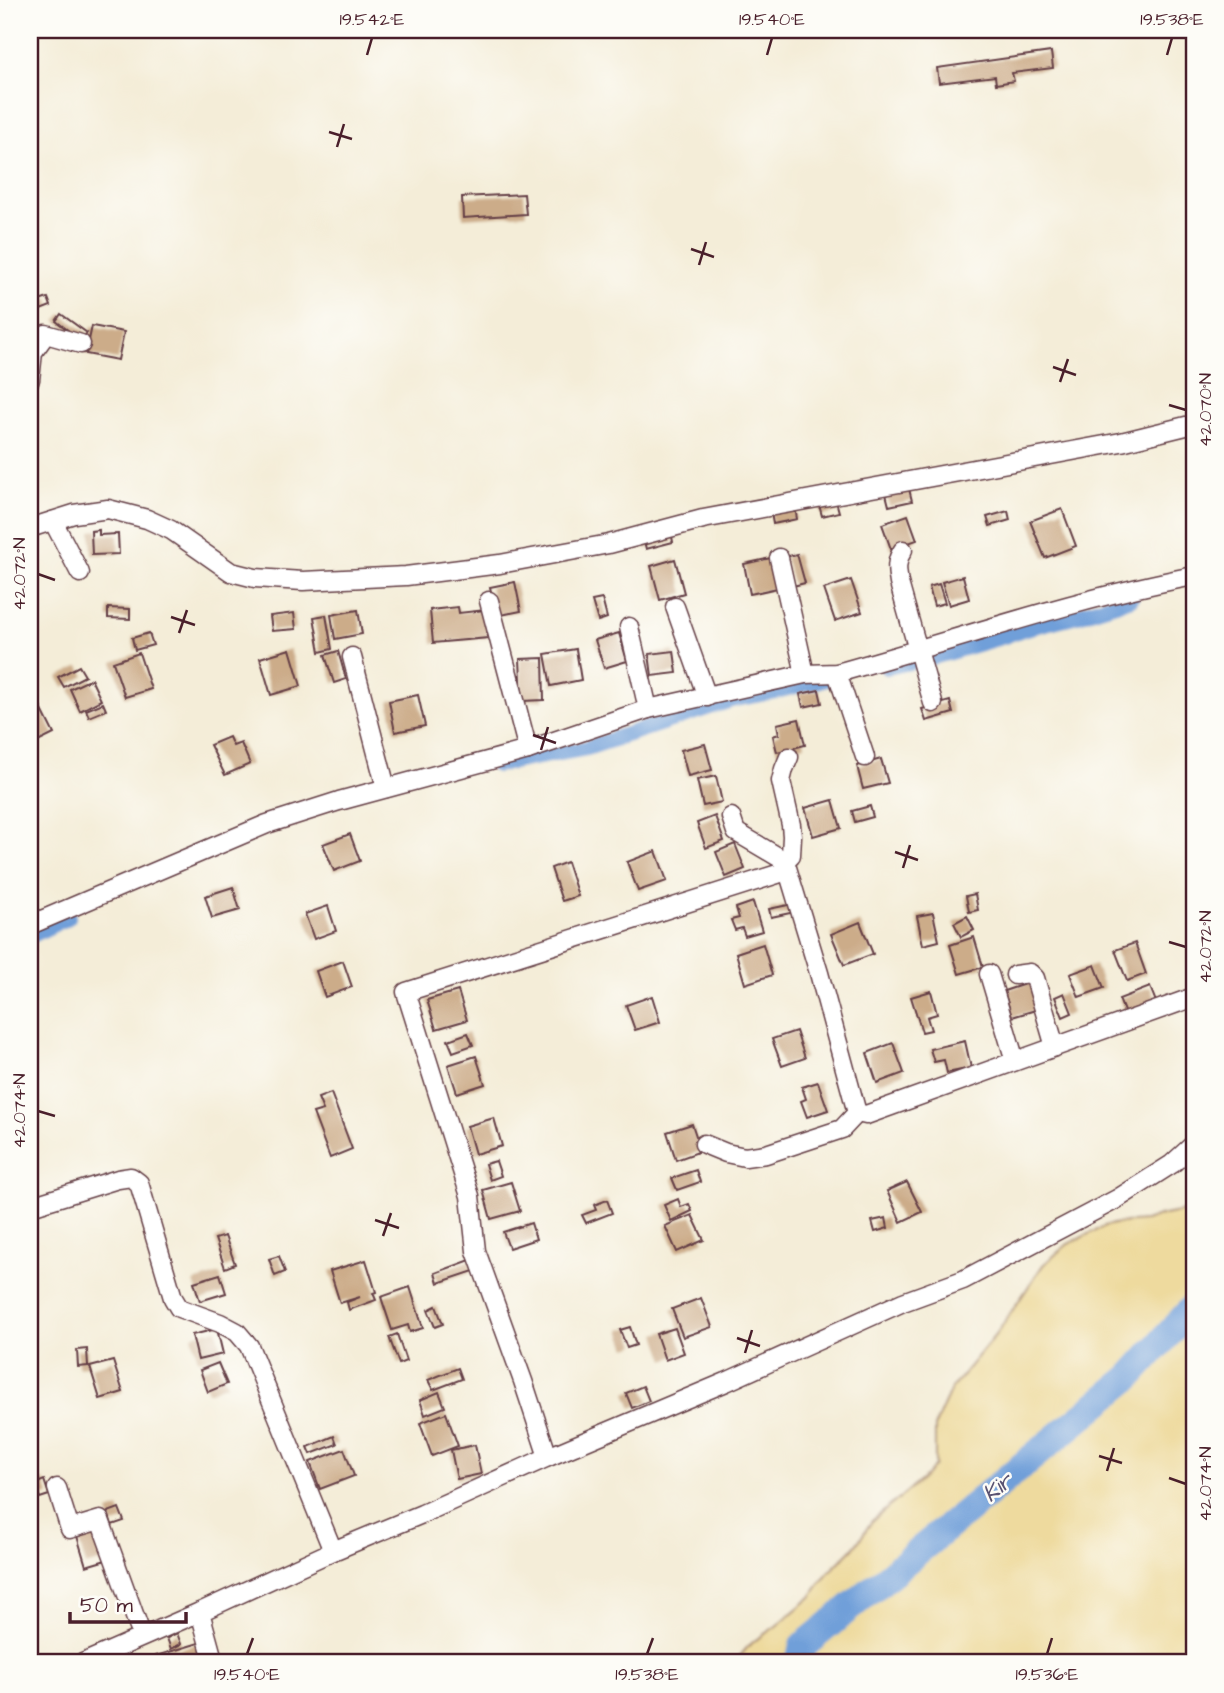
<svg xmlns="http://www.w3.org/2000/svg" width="1224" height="1693" font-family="'Architects Daughter',sans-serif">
<rect width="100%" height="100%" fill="#fdfcf7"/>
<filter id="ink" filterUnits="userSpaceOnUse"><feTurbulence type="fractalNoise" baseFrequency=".0143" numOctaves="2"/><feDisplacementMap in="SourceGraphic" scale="14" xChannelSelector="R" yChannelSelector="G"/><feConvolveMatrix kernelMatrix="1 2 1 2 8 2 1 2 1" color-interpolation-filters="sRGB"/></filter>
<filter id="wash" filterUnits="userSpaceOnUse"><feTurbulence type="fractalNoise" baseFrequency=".00686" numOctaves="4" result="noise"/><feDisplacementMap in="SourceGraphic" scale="28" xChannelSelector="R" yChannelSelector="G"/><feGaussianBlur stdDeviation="1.57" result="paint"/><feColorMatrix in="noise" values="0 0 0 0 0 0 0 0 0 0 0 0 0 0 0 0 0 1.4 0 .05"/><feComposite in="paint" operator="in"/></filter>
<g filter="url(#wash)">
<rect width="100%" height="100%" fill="#f4edd8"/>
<polygon fill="#eeda9e" stroke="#9c7c64" stroke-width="2" points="1194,1209 1194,1663 734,1663 751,1643 775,1627 811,1597 827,1574 856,1545 872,1521 927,1475 935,1465 935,1425 951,1389 997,1333 1043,1265 1068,1244 1105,1226 1118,1223 1145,1221 1159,1216"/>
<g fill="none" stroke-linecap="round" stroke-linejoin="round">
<g stroke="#6f9fd9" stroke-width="16">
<polyline points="887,667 936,656 1004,636 1022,629 1077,615 1131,598"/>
<polyline points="497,765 587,748 731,700 780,690 815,681 827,679"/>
<polyline points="30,936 68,917"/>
</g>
<polyline stroke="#6f9fd9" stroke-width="28" points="799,1663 803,1646 1130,1377 1194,1306"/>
</g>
<g id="blocks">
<g fill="#ccac89">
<polygon points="1051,52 1053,68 1012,73 1014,81 996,84 995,76 939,83 937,68"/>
<polygon points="524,194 526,214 463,218 462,197"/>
<polygon points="48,298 51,306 30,314 30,304"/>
<polygon points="61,314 87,333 81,340 56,321"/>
<polygon points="92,326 124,332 118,360 86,354"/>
<polygon points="909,489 912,501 889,506 886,494"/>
<polygon points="836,501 839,512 822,516 819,505"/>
<polygon points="795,508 797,519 773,524 771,513"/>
<polygon points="1062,509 1076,546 1045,558 1030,521"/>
<polygon points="1008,511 1010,520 990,526 987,517"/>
<polygon points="908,515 917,540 891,549 882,524"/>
<polygon points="99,530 99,535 118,534 119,554 92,555 91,531"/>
<polygon points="671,531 673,542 646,549 643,537"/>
<polygon points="797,554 805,583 793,586 785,557"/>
<polygon points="775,557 782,587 750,594 744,564"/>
<polygon points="675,559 684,593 660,600 651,566"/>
<polygon points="963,576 969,599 949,605 942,582"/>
<polygon points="851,580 862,612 835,621 824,589"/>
<polygon points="515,582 521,611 496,616 490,587"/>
<polygon points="939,584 945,603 934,606 929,587"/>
<polygon points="602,599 607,618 598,621 592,601"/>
<polygon points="458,607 459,613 485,610 488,638 433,643 430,610"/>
<polygon points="108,608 130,609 130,619 108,618"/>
<polygon points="358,610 362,634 335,639 331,615"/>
<polygon points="294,613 296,629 272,631 270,616"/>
<polygon points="326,615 332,649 320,652 314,617"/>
<polygon points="149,633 153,645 135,650 132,638"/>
<polygon points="619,633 627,661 604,668 595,640"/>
<polygon points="290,649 301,686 271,695 260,658"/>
<polygon points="576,649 581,680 551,686 545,654"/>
<polygon points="338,651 346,679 334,683 325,655"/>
<polygon points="674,651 677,673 652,676 649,654"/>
<polygon points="139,653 151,689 125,697 113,662"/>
<polygon points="543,658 544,700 522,701 520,659"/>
<polygon points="79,666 85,676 64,687 58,677"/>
<polygon points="91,679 101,700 80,711 70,689"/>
<polygon points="819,690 822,703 803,707 800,694"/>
<polygon points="418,695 425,726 395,732 389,701"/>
<polygon points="950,701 953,713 926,721 922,709"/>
<polygon points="103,703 106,710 89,717 86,710"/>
<polygon points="40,706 54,734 30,746 30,711"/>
<polygon points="799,719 805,745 777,752 773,736 779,734 777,724"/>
<polygon points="229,737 233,746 241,743 250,764 225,775 210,745"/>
<polygon points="705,744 712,770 688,776 681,750"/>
<polygon points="881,759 888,783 863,789 857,766"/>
<polygon points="716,776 722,802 703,806 697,780"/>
<polygon points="833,800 841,828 813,836 805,808"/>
<polygon points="870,806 873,817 855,822 852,811"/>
<polygon points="715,816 724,841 706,848 697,823"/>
<polygon points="350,834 360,861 334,871 323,844"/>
<polygon points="735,844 745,869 726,877 716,852"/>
<polygon points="656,851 667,881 638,891 627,862"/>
<polygon points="567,862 578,896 562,901 551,868"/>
<polygon points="233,887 240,910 212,918 205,896"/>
<polygon points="975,894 978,910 969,912 966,896"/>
<polygon points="753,902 762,931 745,936 742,928 735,930 731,920 739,918 736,908"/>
<polygon points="793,904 795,912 771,917 769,909"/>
<polygon points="328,906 336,931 314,939 305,914"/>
<polygon points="933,913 939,941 923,945 917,916"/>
<polygon points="967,916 974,930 961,937 954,923"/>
<polygon points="860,922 873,954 844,965 831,934"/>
<polygon points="974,937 983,967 959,974 950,945"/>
<polygon points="1135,943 1146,974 1127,981 1115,950"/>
<polygon points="763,944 772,975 745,984 736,953"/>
<polygon points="343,961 352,987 325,997 316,971"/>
<polygon points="1095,965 1104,988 1079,997 1070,974"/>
<polygon points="1031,982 1039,1009 1012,1017 1004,991"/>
<polygon points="1150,987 1158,1007 1127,1019 1119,999"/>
<polygon points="458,991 467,1020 436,1029 427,1000"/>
<polygon points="931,991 937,1014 927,1017 931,1030 922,1032 911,997"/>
<polygon points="1064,993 1072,1013 1063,1017 1055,997"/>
<polygon points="652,996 660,1022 635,1030 626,1005"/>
<polygon points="796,1031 805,1058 782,1066 772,1039"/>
<polygon points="468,1033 473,1045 453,1052 448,1040"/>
<polygon points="965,1041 971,1068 947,1073 944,1060 934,1062 930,1049"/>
<polygon points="893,1043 904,1073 877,1083 867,1053"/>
<polygon points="476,1056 485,1084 457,1093 448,1065"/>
<polygon points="818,1082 828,1110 807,1117 801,1101 806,1099 802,1087"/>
<polygon points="331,1093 352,1149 330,1158 313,1113 323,1110 318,1098"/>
<polygon points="494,1118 502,1146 475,1154 467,1126"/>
<polygon points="692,1124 701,1151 676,1160 667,1132"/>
<polygon points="496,1161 501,1176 490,1180 485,1164"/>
<polygon points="696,1170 700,1182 677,1190 672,1178"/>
<polygon points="511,1182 520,1211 491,1219 483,1190"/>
<polygon points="907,1182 922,1212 901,1222 887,1191"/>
<polygon points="678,1199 681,1207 689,1204 692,1211 671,1221 664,1205"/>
<polygon points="607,1200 612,1213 586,1223 582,1215 596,1210 594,1205"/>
<polygon points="692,1215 704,1240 677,1252 665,1226"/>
<polygon points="886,1218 888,1228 875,1232 872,1221"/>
<polygon points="531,1223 536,1239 509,1248 503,1232"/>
<polygon points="225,1236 235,1264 225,1268 215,1239"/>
<polygon points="279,1256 285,1272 275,1276 269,1259"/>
<polygon points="473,1259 477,1270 438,1283 435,1273"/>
<polygon points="366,1260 376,1292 373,1293 376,1300 349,1310 347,1302 360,1297 340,1303 330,1271"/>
<polygon points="220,1274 226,1293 200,1301 194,1282"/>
<polygon points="410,1287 423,1328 410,1332 408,1325 392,1330 381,1297"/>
<polygon points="701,1298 712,1327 683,1337 672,1309"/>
<polygon points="436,1306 443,1324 435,1327 428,1310"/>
<polygon points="630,1327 636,1345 627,1348 620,1330"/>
<polygon points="675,1328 684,1353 665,1360 656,1334"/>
<polygon points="217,1329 223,1354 198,1360 192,1335"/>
<polygon points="397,1334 406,1361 399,1364 389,1337"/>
<polygon points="87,1349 88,1366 78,1367 77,1350"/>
<polygon points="113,1361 123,1392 100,1399 90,1367"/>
<polygon points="218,1363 227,1384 208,1392 200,1370"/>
<polygon points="458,1368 462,1379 433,1390 428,1380"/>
<polygon points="643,1386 649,1401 632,1408 626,1393"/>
<polygon points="439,1392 445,1407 425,1415 420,1400"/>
<polygon points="446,1413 458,1446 432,1456 420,1423"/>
<polygon points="334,1436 337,1444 311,1454 308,1447"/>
<polygon points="475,1445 481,1474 457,1479 451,1450"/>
<polygon points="344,1449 354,1476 320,1489 310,1462"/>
<polygon points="44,1480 49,1495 40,1498 35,1484"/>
<polygon points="119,1508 124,1521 112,1525 108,1512"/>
<polygon points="97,1530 106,1560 86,1566 77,1536"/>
<polygon points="177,1633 181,1644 171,1649 167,1638"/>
<polygon points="199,1643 206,1663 158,1663 156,1656"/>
</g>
</g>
</g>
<g filter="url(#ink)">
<use href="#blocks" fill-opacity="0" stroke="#643e45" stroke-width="2"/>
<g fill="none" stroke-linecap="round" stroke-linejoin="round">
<defs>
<g id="minor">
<polyline points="30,380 33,352 46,334 81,344"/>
<polyline points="53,521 80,573"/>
<polyline points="30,528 74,514 108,509 147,519 171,530 231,572 255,578 303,581 406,576 500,564 609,544 703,519 1121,442 1194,424"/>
<path d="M903,550C895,561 897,571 899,583L933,703"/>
<polyline points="779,558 805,674"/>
<polyline points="489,601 528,750"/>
<polyline points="675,607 707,697"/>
<polyline points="629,627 648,709"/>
<polyline points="352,657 386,788"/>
<polyline points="837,673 865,757"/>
<polyline points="731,817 736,832 785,861 819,973 857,1113 866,1115 1194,997"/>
<polyline points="785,861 791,855 792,836 791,825 781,781 784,769 789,757"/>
<path d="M30,925L267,824L339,801L528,750L648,709L805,674L837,673C956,640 1073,599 1194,576"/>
<polyline points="989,974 1015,1061"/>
<polyline points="1015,975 1030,973 1035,978 1055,1047"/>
<polyline points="704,1144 726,1153 745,1157 766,1154 842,1129 857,1113"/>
<polyline points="31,1206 118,1179 131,1177 139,1183 173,1298 179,1308 220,1323 237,1332 249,1346 333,1551"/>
<polyline points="548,1457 523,1381 476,1251 470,1196 406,992 787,871"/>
<polyline points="57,1488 70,1529 100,1520 142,1636"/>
<polyline points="83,1663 200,1612"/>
<polyline points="214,1663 200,1612 333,1551 422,1514 548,1457 726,1382 903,1302 963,1280 1117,1199 1172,1164 1194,1144"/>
</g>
</defs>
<use href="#minor" stroke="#643e45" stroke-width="21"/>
<use href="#minor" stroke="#fff" stroke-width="18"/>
</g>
</g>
<path fill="none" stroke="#4a1f2b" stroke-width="2.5" d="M367,55L372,38M767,55L772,38M1167,55L1172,38M329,132L352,139M337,147L344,124M691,249L714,257M699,265L706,242M1053,367L1076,375M1060,382L1068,359M1169,405L1186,410M38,574L55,580M171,617L195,625M179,633L187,610M533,735L556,743M541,750L548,727M895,852L918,860M903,868L910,845M1169,942L1186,947M38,1111L55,1116M375,1220L399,1228M383,1236L391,1213M737,1338L760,1346M745,1353L752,1330M1099,1456L1122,1463M1107,1471L1114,1448M1169,1478L1186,1484M247,1654L253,1638M647,1654L653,1638M1047,1654L1052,1638"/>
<g text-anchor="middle" stroke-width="5" stroke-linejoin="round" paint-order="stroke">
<g font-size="23" font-style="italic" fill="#595271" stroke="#fdfcf7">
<text transform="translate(997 1487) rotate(-39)" y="8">Kir</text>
</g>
</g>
<rect width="1224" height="1693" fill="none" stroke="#fdfcf7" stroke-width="77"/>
<path d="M70 1612v10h116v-10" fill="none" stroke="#4a1f2b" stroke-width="3.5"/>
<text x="80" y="1612" font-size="21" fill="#4a1f2b" stroke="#fdfcf7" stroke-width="5" paint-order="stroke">50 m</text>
<rect x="38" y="38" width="1148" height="1616" fill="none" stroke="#4a1f2b" stroke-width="2.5"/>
<g font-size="18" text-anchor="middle" fill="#4a1f2b">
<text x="372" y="25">19.542°E</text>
<text x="772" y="25">19.540°E</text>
<text x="1172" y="25">19.538°E</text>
<text transform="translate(1205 410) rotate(-90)" y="6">42.070°N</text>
<text transform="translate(19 574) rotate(-90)" y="6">42.072°N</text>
<text transform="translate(1205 947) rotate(-90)" y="6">42.072°N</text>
<text transform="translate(19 1111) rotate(-90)" y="6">42.074°N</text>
<text transform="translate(1205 1484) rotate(-90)" y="6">42.074°N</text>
<text x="247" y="1680">19.540°E</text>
<text x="647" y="1680">19.538°E</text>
<text x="1047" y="1680">19.536°E</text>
</g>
</svg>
